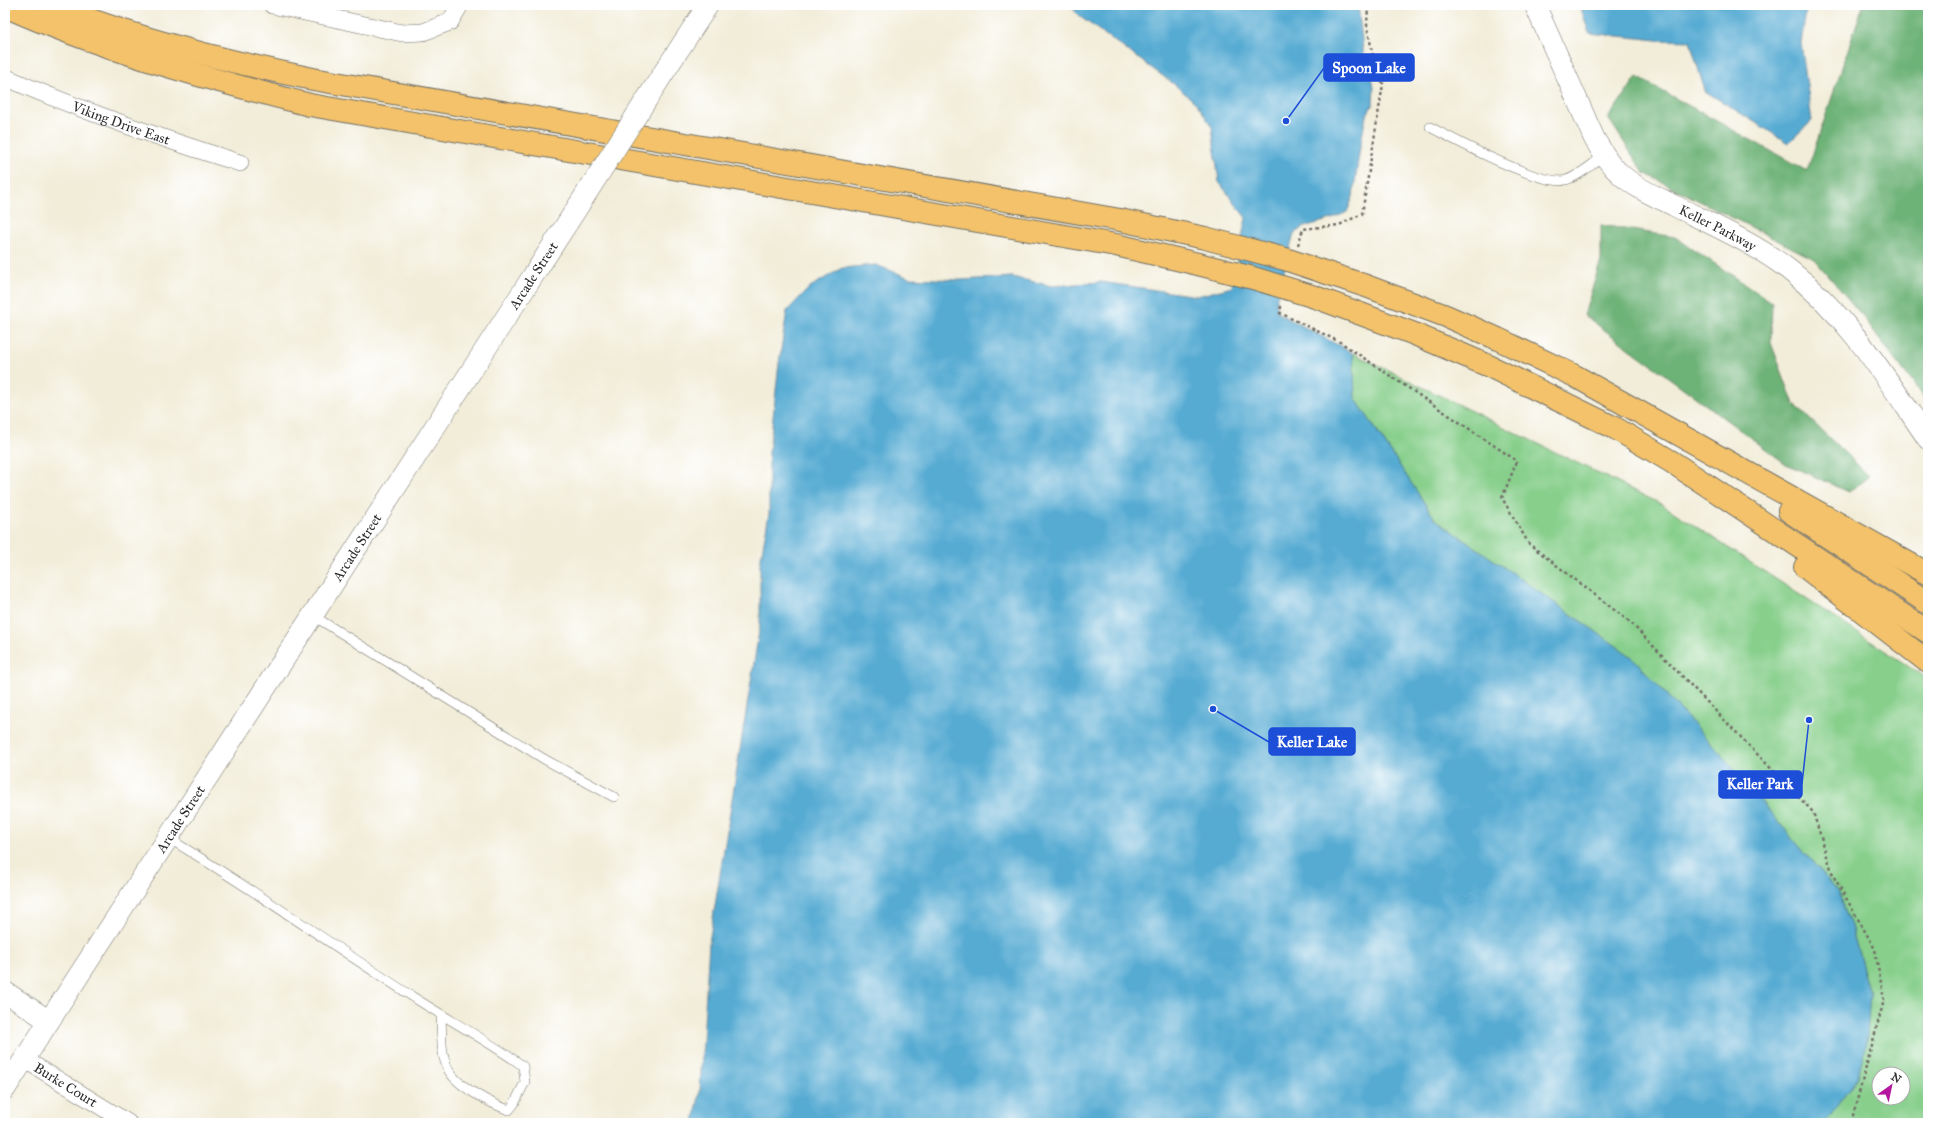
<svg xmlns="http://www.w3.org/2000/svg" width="1933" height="1128" font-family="'IM FELL Great Primer',serif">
<rect width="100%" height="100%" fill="#fff"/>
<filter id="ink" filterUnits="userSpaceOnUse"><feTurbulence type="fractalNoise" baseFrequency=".025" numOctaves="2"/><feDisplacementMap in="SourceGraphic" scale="8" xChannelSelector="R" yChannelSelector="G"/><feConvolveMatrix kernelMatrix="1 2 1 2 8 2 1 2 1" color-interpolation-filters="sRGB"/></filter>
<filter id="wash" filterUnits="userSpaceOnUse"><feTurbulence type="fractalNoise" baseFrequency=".012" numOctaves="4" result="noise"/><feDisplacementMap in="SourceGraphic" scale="16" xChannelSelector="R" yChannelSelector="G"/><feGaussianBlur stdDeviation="0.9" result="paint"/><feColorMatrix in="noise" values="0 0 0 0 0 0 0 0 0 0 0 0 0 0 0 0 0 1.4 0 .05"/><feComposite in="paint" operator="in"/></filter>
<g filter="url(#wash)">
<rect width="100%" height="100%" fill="#f2edd9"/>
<path fill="#87cf8b" stroke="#597d5b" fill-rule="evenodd" d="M1353,353L1663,505L1928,679V1123H1825L1858,1077L1870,994L1851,926L1837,891L1727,761L1632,657L1435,519L1355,398ZM1879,1074H1903V1098H1879Z"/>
<g fill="#6db277" stroke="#4c6e51">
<polygon points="1863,5 1928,5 1928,403 1861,314 1814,259 1644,173 1608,118 1637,77 1807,171"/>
<polygon points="1601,225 1675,237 1772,302 1771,343 1794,404 1869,476 1849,492 1786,464 1584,315 1601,260"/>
</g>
<g fill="#57abd3" stroke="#416b7f">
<polygon points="1070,5 1358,5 1364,58 1374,87 1373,104 1366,116 1360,147 1353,197 1347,212 1332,219 1307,226 1294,233 1276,301 1278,313 1353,353 1355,398 1435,519 1632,657 1727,761 1837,891 1851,926 1870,994 1867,1037 1858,1077 1825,1123 694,1123 700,1090 709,943 760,625 760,563 769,514 769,453 779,363 787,311 810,287 842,268 876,265 910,278 961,280 1012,277 1052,286 1101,282 1197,296 1232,287 1246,218 1219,182 1212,127 1197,104 1174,84 1079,16"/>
<polygon points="1580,5 1807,5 1801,43 1812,121 1788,143 1705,91 1690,41 1657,40 1589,33"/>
</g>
</g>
<g filter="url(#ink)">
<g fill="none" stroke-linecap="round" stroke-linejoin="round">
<defs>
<g id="service">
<path d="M1430,127C1455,140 1541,187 1566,180C1579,176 1593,164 1604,155"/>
<polyline points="312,615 544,759 614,797"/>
<path d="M168,838C250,887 329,943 410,995C447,1019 487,1040 523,1066L525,1082L514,1104L509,1110C492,1104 456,1086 448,1069C440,1054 442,1031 441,1014"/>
</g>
<g id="minor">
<polyline points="272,5 402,33 423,32 450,22 460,5"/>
<path id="s1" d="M5,77C81,111 160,138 240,163"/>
<path id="s2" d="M24,1059L128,1123"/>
</g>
<g id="tertiary">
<path id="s3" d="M1535,5L1594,138C1601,150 1608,163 1618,172C1635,188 1655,196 1675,206C1713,225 1754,243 1788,269C1848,315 1886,378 1928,439"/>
<polyline points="668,66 708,5"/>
<polyline points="5,992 49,1021"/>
<path id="s4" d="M5,1089L568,222"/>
</g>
<g id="motorway">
<path d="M51,5C136,39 224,61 313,79L1120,220L1205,238"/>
<path d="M5,6C103,50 207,79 310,105L1116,245L1198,264"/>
<polyline points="1321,271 1366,286 1446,316 1498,339 1575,376 1928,574"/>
<polyline points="1315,297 1412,333 1489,366 1615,428 1672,462 1928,632"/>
<polyline points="1789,511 1928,603"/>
<polyline points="1805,567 1928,662"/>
</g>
</defs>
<use href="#service" stroke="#716f68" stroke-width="10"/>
<use href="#minor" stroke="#716f68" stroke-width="18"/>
<use href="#tertiary" stroke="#716f68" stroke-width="22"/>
<use href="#motorway" stroke="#716f68" stroke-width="24"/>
<g stroke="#716f68" stroke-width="2.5" stroke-dasharray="3 3" stroke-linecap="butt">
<polyline points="1298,245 1303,229 1339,225 1362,214 1383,84 1374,61 1367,26 1368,5"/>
<polyline points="1281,306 1280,313 1340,342 1517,461 1502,498 1529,544 1630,622 1813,812 1833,875 1875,949 1884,1000 1851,1123"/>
</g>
<use href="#service" stroke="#fff" stroke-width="9"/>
<use href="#minor" stroke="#fff" stroke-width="17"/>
<use href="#tertiary" stroke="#fff" stroke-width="21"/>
<use href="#motorway" stroke="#f3c26a" stroke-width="22"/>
<defs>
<polyline id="tertiary-bridge" points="568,222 668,66"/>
<g id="motorway-bridge">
<polyline points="1205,238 1285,259 1321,271"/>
<polyline points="1198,264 1253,278 1315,297"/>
</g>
</defs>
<use href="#tertiary-bridge" stroke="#716f68" stroke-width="22" stroke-linecap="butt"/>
<use href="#motorway-bridge" stroke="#716f68" stroke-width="24" stroke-linecap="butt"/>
<use href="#tertiary-bridge" stroke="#fff" stroke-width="21"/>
<use href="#motorway-bridge" stroke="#f3c26a" stroke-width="22"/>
</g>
</g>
<g text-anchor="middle" stroke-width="3.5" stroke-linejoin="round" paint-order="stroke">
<g font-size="14" fill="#2b2b2b" stroke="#fff">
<text dy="5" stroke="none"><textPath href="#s1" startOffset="125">Viking Drive East</textPath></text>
<text dy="5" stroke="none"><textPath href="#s3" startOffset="302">Keller Parkway</textPath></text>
<text dy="5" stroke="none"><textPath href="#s4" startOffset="970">Arcade Street</textPath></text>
<text dy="5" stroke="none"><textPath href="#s4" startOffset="646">Arcade Street</textPath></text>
<text dy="5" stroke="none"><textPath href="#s4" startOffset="322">Arcade Street</textPath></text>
<text dy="5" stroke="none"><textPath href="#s2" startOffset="49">Burke Court</textPath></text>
</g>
</g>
<path fill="none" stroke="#1d4ed8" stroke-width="1.5" d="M1286 121L1324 68M1213 709L1269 742M1809 720L1802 784"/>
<g fill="#1d4ed8" stroke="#fff" stroke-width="1.5">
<circle cx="1286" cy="121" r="4"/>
<circle cx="1213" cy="709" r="4"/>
<circle cx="1809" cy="720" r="4"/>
</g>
<g fill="#1d4ed8" stroke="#1d4ed8" stroke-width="1.5">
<rect x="1324" y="54" width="90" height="27" rx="4"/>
<rect x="1269" y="728" width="86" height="27" rx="4"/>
<rect x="1719" y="771" width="83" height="27" rx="4"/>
</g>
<g font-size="15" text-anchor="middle" font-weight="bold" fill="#fff">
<text x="1369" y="73">Spoon Lake</text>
<text x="1312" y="747">Keller Lake</text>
<text x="1760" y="789">Keller Park</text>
</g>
<rect width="1933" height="1128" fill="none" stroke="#fff" stroke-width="20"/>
<g transform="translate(1891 1086) rotate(33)"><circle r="19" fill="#ffffff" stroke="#aaaaaa"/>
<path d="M0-3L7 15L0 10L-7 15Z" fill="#b5179e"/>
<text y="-6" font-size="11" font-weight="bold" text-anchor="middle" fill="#2b2b2b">N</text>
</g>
</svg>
